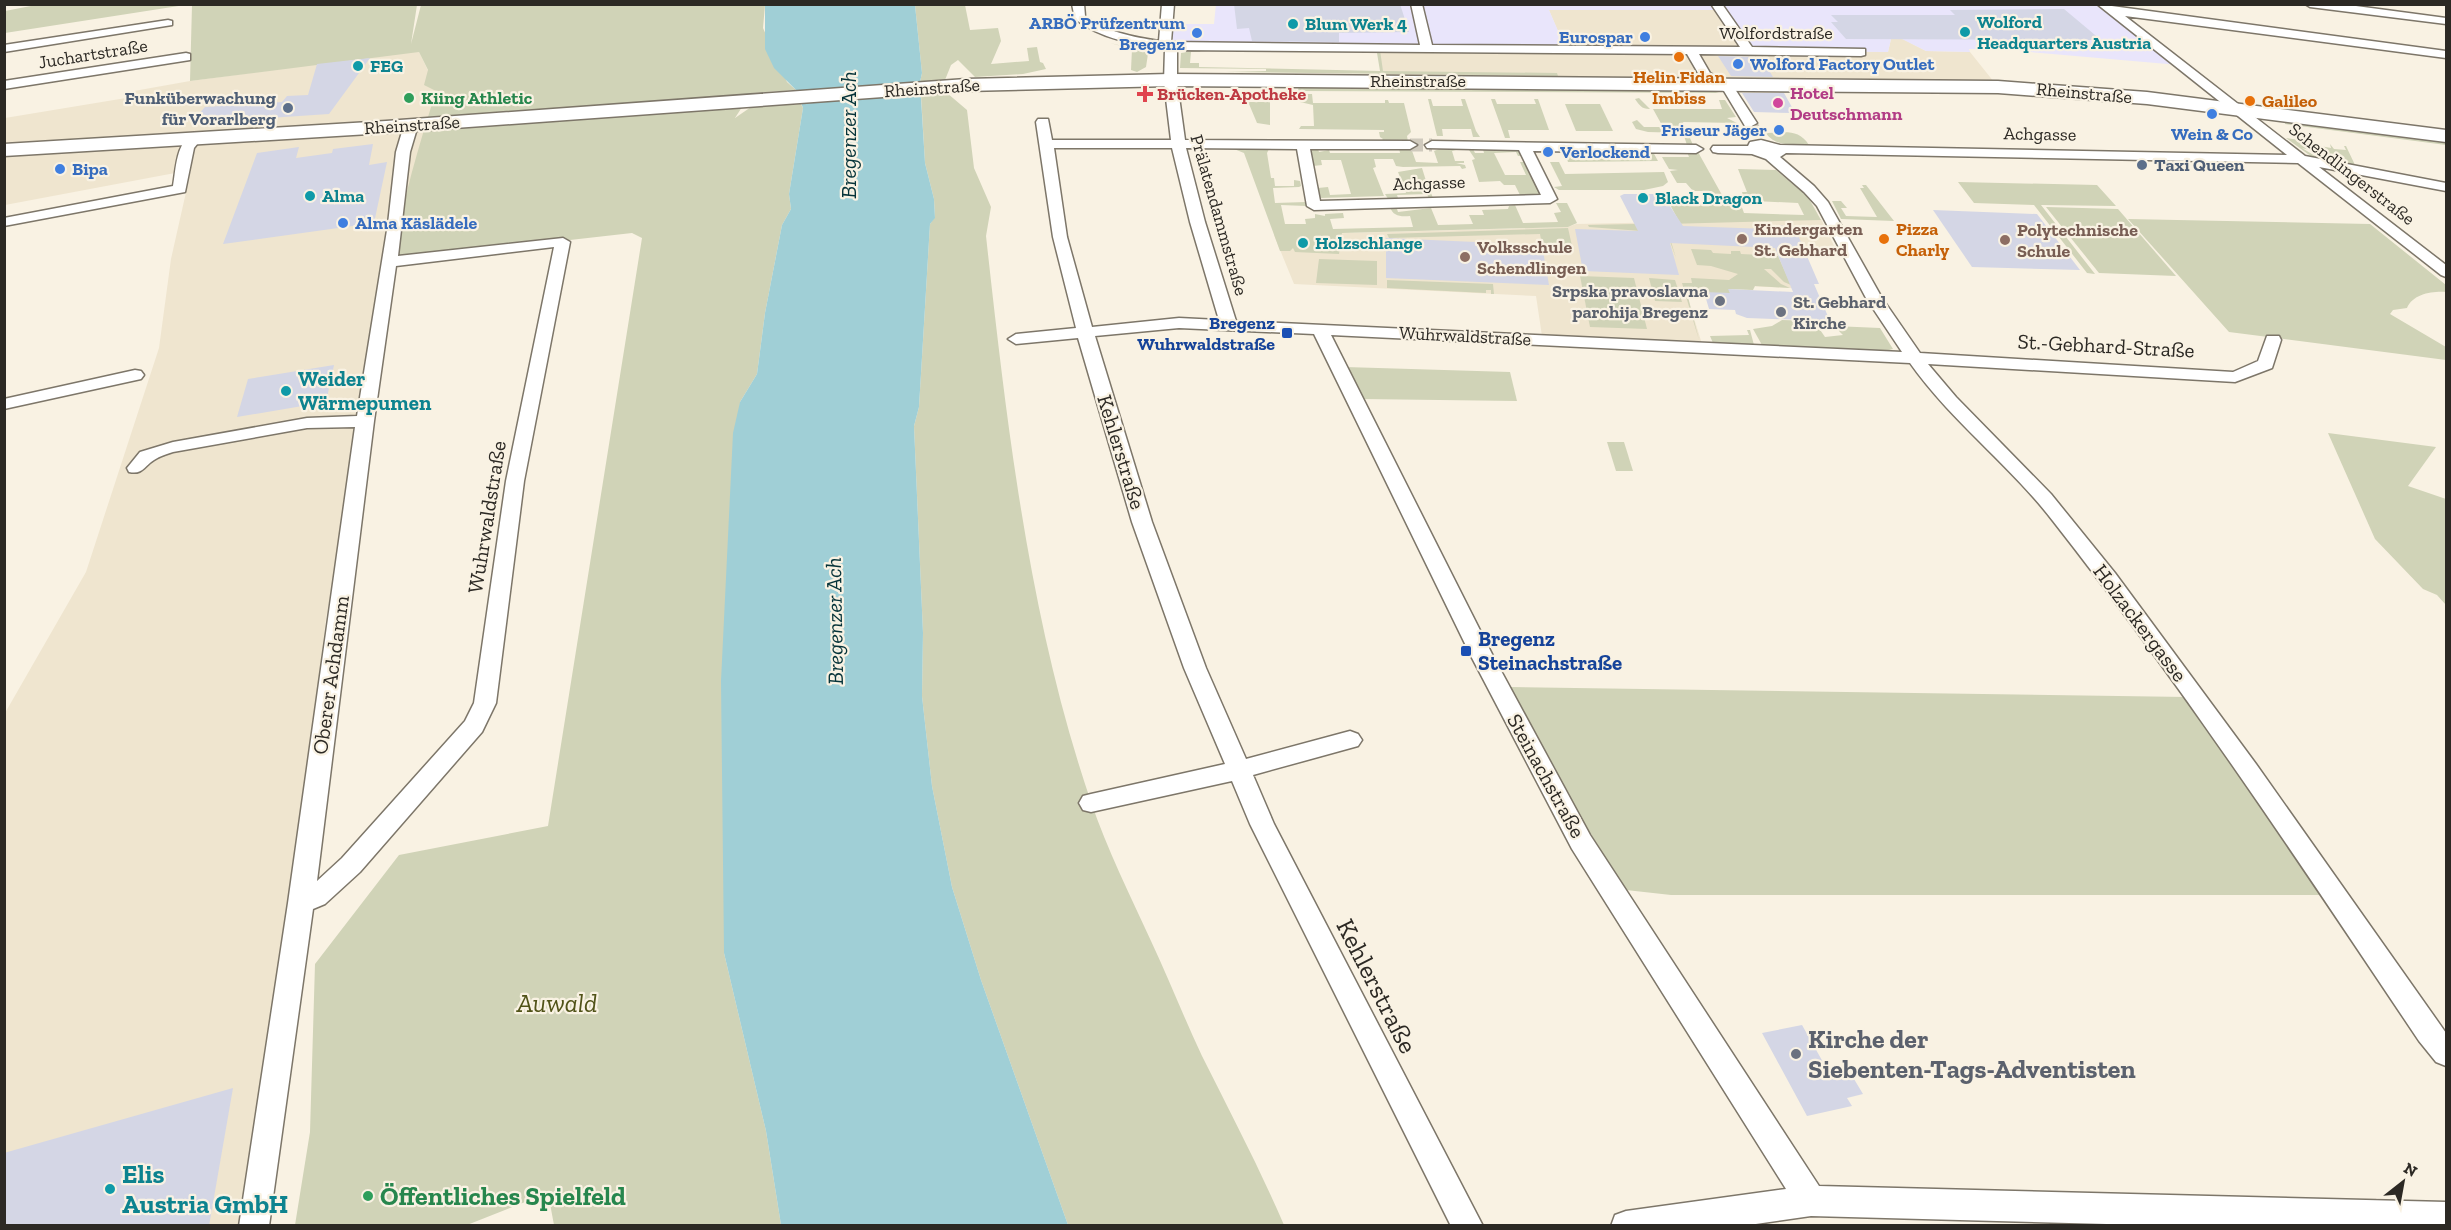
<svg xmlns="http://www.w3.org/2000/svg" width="2451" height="1230" font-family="'Zilla Slab',serif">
<rect width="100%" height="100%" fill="#f9f2e3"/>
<g fill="#efe5cf">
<polygon points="1549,10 1720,10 1748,51 1888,52 1891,39 1903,39 1926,51 1970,52 1998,87 1384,81 1378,47 1565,48"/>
<polygon points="410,52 419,52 433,81 439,85 386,309 326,618 253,1225 5,1225 5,713 86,572 159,348 171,259 191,170 5,205 5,118 132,97 134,91 190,81"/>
<polygon points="1821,219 1836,250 1776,248 1792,288 1683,283 1702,344 1542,336 1536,296 1294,284 1274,235 1568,227 1576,224"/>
</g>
<polygon fill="#e9e5fb" points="1216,4 2102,4 2179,65 2007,50 1969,49 1970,52 1926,51 1902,39 1891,39 1888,52 1748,51 1720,10 1549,10 1566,49 1171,46 1166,24 1214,24"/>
<g fill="#d0d3b7" fill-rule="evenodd">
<polygon points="36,5 36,4 185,5 5,33 5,11"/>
<path d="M192,5H417L411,44L421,5H765L763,28L787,82L796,90L751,93L735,118L751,107L801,104L803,108L789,194L791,209L782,225L765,313L757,374L740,402L724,953L766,1131L781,1225H554L548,1193L467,1225H295L310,1132L315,964L399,855L548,826L642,238L632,233L394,260C401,203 419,146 436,91L424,85L428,70L419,52L190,81Z"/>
<polygon points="915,5 965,5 970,30 998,28 1001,41 991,64 1029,61 1027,48 1037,47 1040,62 1043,63 1046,69 1023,74 975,77 958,60 951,65 945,80 920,82 922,73"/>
<polygon points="1110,43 1131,48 1136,45 1149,47 1146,67 1137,72 1131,70 1132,49"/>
<polygon points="1201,49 1200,52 1191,52 1190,63 1199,63 1199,67 1380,71 1377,53 1368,53 1367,50 1380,50 1383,71 1557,73 1558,76 1225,72 1266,71 1266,69 1180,68 1181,53"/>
<polygon points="1299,85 1709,90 1719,93 1298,91"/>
<path d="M947,93L967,110L974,168L991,207L986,236C1007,426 1029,620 1091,802C1107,849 1130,895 1151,941C1169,979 1184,1018 1202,1056C1230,1112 1259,1167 1284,1225H1068L981,980L952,887L932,786L922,696L923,633L914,426L919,407L930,224L935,217L934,199L925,163L921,95Z"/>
<polygon points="1299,94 1312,94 1313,103 1385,103 1385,100 1388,100 1389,103 1404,103 1411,132 1407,136 1408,142 1380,142 1383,139 1380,137 1379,132 1384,132 1384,130 1299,129 1301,126 1314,126 1313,105 1300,102"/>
<path d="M1639,98L1650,109H1722L1719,100H1725L1736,117L1727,118L1737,123L1683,122L1693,145H1687L1683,133L1648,132L1636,129L1632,122L1637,120L1644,127H1663L1653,109C1643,109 1641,108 1635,99Z"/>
<polygon points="1428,99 1431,99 1433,106 1463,106 1461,99 1465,99 1476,131 1480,137 1473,137 1471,129 1442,129 1443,136 1437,136"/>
<polygon points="1491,99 1495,99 1497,104 1536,104 1534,99 1538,99 1549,130 1508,130 1510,138 1505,138"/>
<polygon points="1245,102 1270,102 1270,125 1257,123 1249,104"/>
<polygon points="1565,104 1600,104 1613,131 1576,131"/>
<polygon points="2285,121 2446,142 2446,145 2285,124"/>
<path d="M1766,133C1784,133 1798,128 1809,145C1793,144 1775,147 1766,133Z"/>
<polygon points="2286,138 2299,140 2302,145 2320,149 2320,146 2331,148 2330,144 2334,149 2346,150 2344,146 2346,146 2355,165 2327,161 2321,153 2302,148 2320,159 2312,157"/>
<polygon points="1399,148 1411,148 1416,162 1438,163 1434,151 1439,149 1460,149 1452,151 1455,161 1464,161 1464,163 1456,163 1465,165 1466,168 1462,169 1460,166 1403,167 1396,166 1393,159 1374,159 1376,167 1373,168 1384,196 1320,198 1318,188 1328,187 1330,195 1351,194 1341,160 1321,160 1322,165 1313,166 1311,149 1318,149 1319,152 1329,150 1330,153 1400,153"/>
<path d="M1234,149H1269L1267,153L1271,178H1274L1275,186H1294V180L1300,181L1301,186L1299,187L1273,188L1275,203L1306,202V206L1281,205L1285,224H1306L1305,219L1315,218V214L1325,216V214L1343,213L1344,218L1330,219L1333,229L1413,227L1410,216C1400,217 1393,216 1390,207L1396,206L1398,212L1431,208L1438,225L1473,224L1469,215H1484L1482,210L1508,209L1509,206L1515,205L1523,223L1558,222L1554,213L1561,212L1556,203H1567L1577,223L1568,227L1342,233L1339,254L1295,252L1293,248L1290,251H1280L1244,153Z"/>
<polygon points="1473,149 1475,153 1484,153 1483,149 1519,149 1523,156 1518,156 1516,152 1494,153 1505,175 1526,175 1520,162 1526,162 1543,196 1429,199 1427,194 1397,195 1399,201 1390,202 1385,194 1406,193 1404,187 1423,184 1402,182 1398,172 1422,168 1427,184 1436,184 1438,187 1429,188 1433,198 1520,195 1515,185 1504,185 1500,181 1479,182 1472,160 1475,159 1469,150"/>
<polygon points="1564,151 1578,151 1580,155 1604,155 1603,151 1607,151 1609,155 1652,156 1650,152 1653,152 1658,161 1568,162"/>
<path d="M1687,152H1698L1722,195L1743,196L1742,192H1747L1738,169L1776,170L1808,197L1821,220L1667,224L1666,225L1676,258L1667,233L1589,227L1588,225L1680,223L1669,203H1709L1703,191H1693L1686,183H1677L1670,171L1678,170L1669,169L1662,157H1689ZM1754,201L1798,203L1804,215L1744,213L1740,202Z"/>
<polygon points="1550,162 1559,162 1565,174 1664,172 1668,182 1663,186 1644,190 1559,190 1554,187 1562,186"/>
<polygon points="1958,182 2097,185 2116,206 2041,205 2095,274 2087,273 2034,205 1974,203"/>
<polygon points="1862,185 1866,185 1894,221 1841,219 1832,201 1841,201 1847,208 1841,208 1846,216 1877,217 1860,188 1864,188"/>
<polygon points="2046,207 2118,209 2176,276 2099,273"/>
<path d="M2128,219L2370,224L2446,285V292C2432,291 2413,294 2407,308L2393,310L2390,314L2446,347V360L2229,332Z"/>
<polygon points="1568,228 1572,246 1542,245 1540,234 1389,238 1387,234"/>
<polygon points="1691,249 1711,250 1713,253 1731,254 1731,251 1740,251 1741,254 1761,255 1760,252 1766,252 1767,255 1778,256 1791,285 1784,282 1771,269 1764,269 1781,284 1790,288 1755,286 1753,290 1729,289 1730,293 1687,293 1699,340 1682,283 1692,283 1691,278 1729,280 1738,274 1711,266 1697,265"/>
<polygon points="1319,259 1377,261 1377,285 1316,283"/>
<polygon points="1580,276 1634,278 1647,329 1590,327"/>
<polygon points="1649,278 1675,280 1682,302 1655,301"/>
<polygon points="1387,280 1493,284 1494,294 1491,294 1491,290 1486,290 1486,293 1387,288"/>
<polygon points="1782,320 1814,321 1825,337 1843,335 1834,326 1880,328 1893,349 1885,351 1762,345 1753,329 1772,326"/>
<polygon points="1747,330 1750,330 1754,345 1713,343 1710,336 1749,335"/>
<polygon points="1345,367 1510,372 1517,401 1361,399"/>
<polygon points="2328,433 2436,447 2408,486 2446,499 2446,605 2437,595 2423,589 2375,539"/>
<polygon points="1607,442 1624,442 1633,471 1616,471"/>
<polygon points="1510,687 2187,697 2320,895 1671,895 1626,890 1567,796"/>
</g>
<polygon fill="#a0cfd6" points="765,5 915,5 922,73 920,82 925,163 934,199 935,218 930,224 919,407 914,426 923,633 922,696 932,786 952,887 981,980 1068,1225 781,1225 766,1131 724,953 721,681 733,433 740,402 757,374 765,313 782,225 791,209 789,194 803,108 796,90 774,68 765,49"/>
<g fill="#d4d6e5">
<polygon points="1234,4 1400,4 1409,32 1339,33 1339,42 1252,41 1249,28 1237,29"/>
<polygon points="2064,9 2101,40 1846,39 1831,22 1838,22 1831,15 1955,15 1950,10"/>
<polygon points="1718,56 1761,57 1773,77 1731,76"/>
<polygon points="370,58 329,114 191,123 205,107 282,102 287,96 308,95 317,64"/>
<polygon points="1742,93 1784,93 1793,109 1790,109 1792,113 1754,112"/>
<polygon points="373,144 369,165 387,162 374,223 223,244 257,153 299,147 296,158 332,153 333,149"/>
<polygon points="1624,194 1662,194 1683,226 1768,229 1766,225 1794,226 1819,284 1814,284 1830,321 1747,318 1736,314 1735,310 1709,309 1704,292 1730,293 1728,289 1793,292 1775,248 1670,243 1679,275 1583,271 1575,229 1638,231 1620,196"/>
<polygon points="1933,210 2037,214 2080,270 1972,267"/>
<polygon points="1386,238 1542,245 1549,285 1386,278"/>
<polygon points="334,365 326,402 237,417 248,379"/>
<polygon points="1802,1025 1832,1078 1851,1074 1863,1094 1847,1098 1852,1106 1807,1116 1762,1033"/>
<polygon points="233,1088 209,1226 4,1226 4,1153"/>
</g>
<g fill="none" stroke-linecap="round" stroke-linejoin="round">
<g stroke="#d0cabd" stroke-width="13" stroke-dasharray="13 6" stroke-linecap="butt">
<polyline points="1750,123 1755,131"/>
<polyline points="1410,145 1432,145"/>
</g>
<defs>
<g id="street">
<path d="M1072,4H1084L1085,16C1106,32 1133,37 1159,41L1162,4H1174L1171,42L1420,45L1411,4H1422L1432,45L1740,47L1711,4H1722L1752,47L1865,49V55L1861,56L1699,54L1710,73L1733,86L1757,123L1750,127L1745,126L1724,91L1701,78L1687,54L1177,50V82L1185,140L1410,141L1417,145L1410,149H1310L1320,201L1541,195L1519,150L1427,148L1425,145L1432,141L1696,145L1703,149L1696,153L1533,151L1557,199L1550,203L1314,210L1307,206L1297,149L1186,148L1205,222L1236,321L1902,352L1866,298L1817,206L1804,192L1766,159L1752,154L1718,153L1713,152L1711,149L1713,146H1748L1750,142L1761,140L1780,145L2287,155L2097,4L2446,51V58L2125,16L2305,156L2446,183V191L2319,167L2446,265V277L2441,275L2298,163L1786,153L1780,157L1814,186L1828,202L1882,298L1920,353L2233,372L2258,361L2267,336H2279L2281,340L2272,368L2235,382L1928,364L1956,397L2051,494L2115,573L2256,764L2446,1033V1066L2436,1062L2419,1041C2301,865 2184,688 2053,521C2009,464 1951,421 1910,363L1331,335L1493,656L1590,835L1819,1186L2446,1202V1226H2181L1811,1216L1742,1226H1611L1615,1215L1626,1211L1786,1189L1572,849L1471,656L1314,334L1179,328L1095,336L1152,522L1206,668L1246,759L1350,731L1358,734L1362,740L1358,746L1253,775L1274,824L1483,1226H1451L1250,824L1232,781L1091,812L1083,810L1079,803L1083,796L1091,794L1225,764L1184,668L1132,522L1078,338L1016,344L1008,339L1016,334L1076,328L1053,237L1036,122L1038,119H1048L1052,140H1171L1164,82L1165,49C1134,44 1101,39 1075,19ZM1054,148H1172L1190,222L1219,320L1179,318L1092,327L1067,237Z"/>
<polygon points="2305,4 2341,4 2446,18 2446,24 2310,7"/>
<polygon points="168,20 172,21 172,25 4,52 4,45"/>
<polygon points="186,53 190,54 190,60 4,89 4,81"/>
<path d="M411,121L418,125L410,152L398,256L563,238L570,242L524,481L496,703L482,732L360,872L325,904L313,909L269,1226H239L288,903L355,427L307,428L173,452C167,454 160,456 154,460C144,466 143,475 129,472L127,468L140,452L173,442L307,418L357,416L388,224L396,152L404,125ZM554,247L506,481L474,703L465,721L342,858L317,881L374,421L396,266Z"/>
<path d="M195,134L202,138L194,148L185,192L4,226V218L173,186C176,170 176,139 195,134Z"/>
<polygon points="135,370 141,371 144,375 141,379 4,409 4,399"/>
</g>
<polygon id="primary" points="1170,74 1998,81 2147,92 2446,130 2446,142 2147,104 1998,93 1170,86 966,91 386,133 4,156 4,144 386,121 966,79"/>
</defs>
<use href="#street" stroke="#7d7669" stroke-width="3"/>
<use href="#primary" stroke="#7d7669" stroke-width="3"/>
<use href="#street" fill="#fff" fill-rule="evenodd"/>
<use href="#primary" fill="#fff" fill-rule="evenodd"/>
</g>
<g fill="#0f9aa8" stroke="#f9f2e3" stroke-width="2">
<circle cx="1293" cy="24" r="6"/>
<circle cx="1965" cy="32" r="6"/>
<circle cx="358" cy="66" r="6"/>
<circle cx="310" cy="196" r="6"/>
<circle cx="1643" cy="198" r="6"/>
<circle cx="1303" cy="243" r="6"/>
<circle cx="286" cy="391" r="6"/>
<circle cx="110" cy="1189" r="6"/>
</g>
<g fill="#3f7fe0" stroke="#f9f2e3" stroke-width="2">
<circle cx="1197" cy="33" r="6"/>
<circle cx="1645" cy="37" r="6"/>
<circle cx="1738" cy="64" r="6"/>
<circle cx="2212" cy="114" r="6"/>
<circle cx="1779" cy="130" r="6"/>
<circle cx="1548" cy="152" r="6"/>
<circle cx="60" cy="169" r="6"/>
<circle cx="343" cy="223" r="6"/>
</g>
<g fill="#e8710a" stroke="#f9f2e3" stroke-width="2">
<circle cx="1679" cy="57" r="6"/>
<circle cx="2250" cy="101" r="6"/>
<circle cx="1884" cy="239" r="6"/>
</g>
<path fill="#e0444e" stroke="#f9f2e3" stroke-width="2" d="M1142 85h6v6h6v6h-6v6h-6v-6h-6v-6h6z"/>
<g fill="#2e9e5b" stroke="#f9f2e3" stroke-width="2">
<circle cx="409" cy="98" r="6"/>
<circle cx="368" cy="1196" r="6"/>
</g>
<circle fill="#d1479c" stroke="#f9f2e3" stroke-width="2" cx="1778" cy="103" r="6"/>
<g fill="#5c6f8a" stroke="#f9f2e3" stroke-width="2">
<circle cx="288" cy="108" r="6"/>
<circle cx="2142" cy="165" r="6"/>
</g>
<g fill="#8d6e63" stroke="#f9f2e3" stroke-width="2">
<circle cx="1742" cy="239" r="6"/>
<circle cx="2005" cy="240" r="6"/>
<circle cx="1465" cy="257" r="6"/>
</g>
<g fill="#6b7280" stroke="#f9f2e3" stroke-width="2">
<circle cx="1720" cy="301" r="6"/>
<circle cx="1781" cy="312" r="6"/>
<circle cx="1796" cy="1054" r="6"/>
</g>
<g fill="#1a4fb4" stroke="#f9f2e3" stroke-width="2">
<rect x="1281" y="327" width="12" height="12" rx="3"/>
<rect x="1460" y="645" width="12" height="12" rx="3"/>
</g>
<g text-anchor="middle" stroke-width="4.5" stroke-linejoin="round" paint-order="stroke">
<g font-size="18" font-weight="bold" fill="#0d838f" stroke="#f9f2e3" text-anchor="start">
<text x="1977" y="28">Wolford<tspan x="1977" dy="21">Headquarters Austria</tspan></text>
<text x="1305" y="30">Blum Werk 4</text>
<text x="370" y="72">FEG</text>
<text x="322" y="202">Alma</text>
<text x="1655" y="204">Black Dragon</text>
<text x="1315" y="249">Holzschlange</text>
</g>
<g font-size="18" font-weight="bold" fill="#366cbe" stroke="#f9f2e3" text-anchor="start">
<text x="1185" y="29" text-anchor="end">ARBÖ Prüfzentrum<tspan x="1185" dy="21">Bregenz</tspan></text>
<text x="1633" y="43" text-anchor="end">Eurospar</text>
<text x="1750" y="70">Wolford Factory Outlet</text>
<text x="1767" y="136" text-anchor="end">Friseur Jäger</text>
<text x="2212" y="140" text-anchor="middle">Wein &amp; Co</text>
<text x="1560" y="158">Verlockend</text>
<text x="72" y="175">Bipa</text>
<text x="355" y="229">Alma Käslädele</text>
</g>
<g font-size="18" fill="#2c2924" stroke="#f9f2e3">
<text x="1776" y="39">Wolfordstraße</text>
<text transform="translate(93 54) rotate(-9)" y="6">Juchartstraße</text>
<text x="1418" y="87">Rheinstraße</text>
<text transform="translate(932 88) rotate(-4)" y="6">Rheinstraße</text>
<text transform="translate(2084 93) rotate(5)" y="6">Rheinstraße</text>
<text transform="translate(412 125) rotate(-4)" y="6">Rheinstraße</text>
<text transform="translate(2040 134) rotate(1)" y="6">Achgasse</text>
<text transform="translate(2352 174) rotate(38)" y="6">Schendlingerstraße</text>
<text transform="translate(1429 183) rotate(-2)" y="6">Achgasse</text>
<text transform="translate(1219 215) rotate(74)" y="6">Prälatendammstraße</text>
<text transform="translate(1465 336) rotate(3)" y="6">Wuhrwaldstraße</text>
</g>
<g font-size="18" font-weight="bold" fill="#c56008" stroke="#f9f2e3" text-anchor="start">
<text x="1679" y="83" text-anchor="middle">Helin Fidan<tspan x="1679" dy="21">Imbiss</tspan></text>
<text x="2262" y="107">Galileo</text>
<text x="1896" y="235">Pizza<tspan x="1896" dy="21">Charly</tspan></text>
</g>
<g font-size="18" font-weight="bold" fill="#b23c85" stroke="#f9f2e3" text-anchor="start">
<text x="1790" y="99">Hotel<tspan x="1790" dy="21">Deutschmann</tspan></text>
</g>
<g font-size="18" font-weight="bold" fill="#be3a42" stroke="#f9f2e3" text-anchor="start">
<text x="1157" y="100">Brücken-Apotheke</text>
</g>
<g font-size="18" font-weight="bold" fill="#4e5e75" stroke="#f9f2e3" text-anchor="end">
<text x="276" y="104">Funküberwachung<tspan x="276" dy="21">für Vorarlberg</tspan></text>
<text x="2154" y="171" text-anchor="start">Taxi Queen</text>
</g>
<g font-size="18" font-weight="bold" fill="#27864d" stroke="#f9f2e3" text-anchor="start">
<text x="421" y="104">Kiing Athletic</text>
</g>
<g font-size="18" font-weight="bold" fill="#785e54" stroke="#f9f2e3" text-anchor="start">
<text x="1754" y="235">Kindergarten<tspan x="1754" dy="21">St. Gebhard</tspan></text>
<text x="2017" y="236">Polytechnische<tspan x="2017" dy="21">Schule</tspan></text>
<text x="1477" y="253">Volksschule<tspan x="1477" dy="21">Schendlingen</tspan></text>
</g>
<g font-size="18" font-weight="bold" fill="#5b616d" stroke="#f9f2e3" text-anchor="end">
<text x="1708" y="297">Srpska pravoslavna<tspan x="1708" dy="21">parohija Bregenz</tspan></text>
<text x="1793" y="308" text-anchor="start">St. Gebhard<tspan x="1793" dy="21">Kirche</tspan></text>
</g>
<g font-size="18" font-weight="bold" fill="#164399" stroke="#f9f2e3" text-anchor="end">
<text x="1275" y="329">Bregenz<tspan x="1275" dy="21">Wuhrwaldstraße</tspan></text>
</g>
<g font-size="21" fill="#2c2924" stroke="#f9f2e3">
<text transform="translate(2106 346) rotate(3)" y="7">St.-Gebhard-Straße</text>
<text transform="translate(1121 452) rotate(73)" y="7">Kehlerstraße</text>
<text transform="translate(487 517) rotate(-81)" y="7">Wuhrwaldstraße</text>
<text transform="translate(2140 623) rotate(53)" y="7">Holzackergasse</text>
<text transform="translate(331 675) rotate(-82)" y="7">Oberer Achdamm</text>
<text transform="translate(1546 776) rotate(61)" y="7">Steinachstraße</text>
</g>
<g font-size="21" font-weight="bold" fill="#0d838f" stroke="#f9f2e3" text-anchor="start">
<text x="298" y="386">Weider<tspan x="298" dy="24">Wärmepumen</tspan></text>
</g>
<g font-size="21" font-weight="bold" fill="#164399" stroke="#f9f2e3" text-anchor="start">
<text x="1478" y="646">Bregenz<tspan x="1478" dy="24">Steinachstraße</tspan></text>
</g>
<g font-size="22" font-style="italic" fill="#053339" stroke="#f9f2e3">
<text transform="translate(848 135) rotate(-90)" y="8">Bregenzer Ach</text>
<text transform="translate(834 621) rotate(-91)" y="8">Bregenzer Ach</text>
</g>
<g font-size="26" fill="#2c2924" stroke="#f9f2e3">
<text transform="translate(1377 986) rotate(63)" y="9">Kehlerstraße</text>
</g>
<g font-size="26" font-style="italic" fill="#515318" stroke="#f9f2e3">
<text x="557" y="1012">Auwald</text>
</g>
<g font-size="26" font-weight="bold" fill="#5b616d" stroke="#f9f2e3" text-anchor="start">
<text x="1808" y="1048">Kirche der<tspan x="1808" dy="30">Siebenten-Tags-Adventisten</tspan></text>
</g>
<g font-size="26" font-weight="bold" fill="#0d838f" stroke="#f9f2e3" text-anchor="start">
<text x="122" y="1183">Elis<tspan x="122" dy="30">Austria GmbH</tspan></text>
</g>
<g font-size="26" font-weight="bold" fill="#27864d" stroke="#f9f2e3" text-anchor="start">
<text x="380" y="1205">Öffentliches Spielfeld</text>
</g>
</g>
<rect width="2451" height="1230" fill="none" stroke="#2c2924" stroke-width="12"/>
<g transform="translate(2403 1182) rotate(31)" stroke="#f9f2e3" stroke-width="4.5" paint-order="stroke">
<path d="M0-4.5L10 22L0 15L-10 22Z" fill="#2c2924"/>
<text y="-9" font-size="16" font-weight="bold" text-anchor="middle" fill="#2c2924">N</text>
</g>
</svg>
